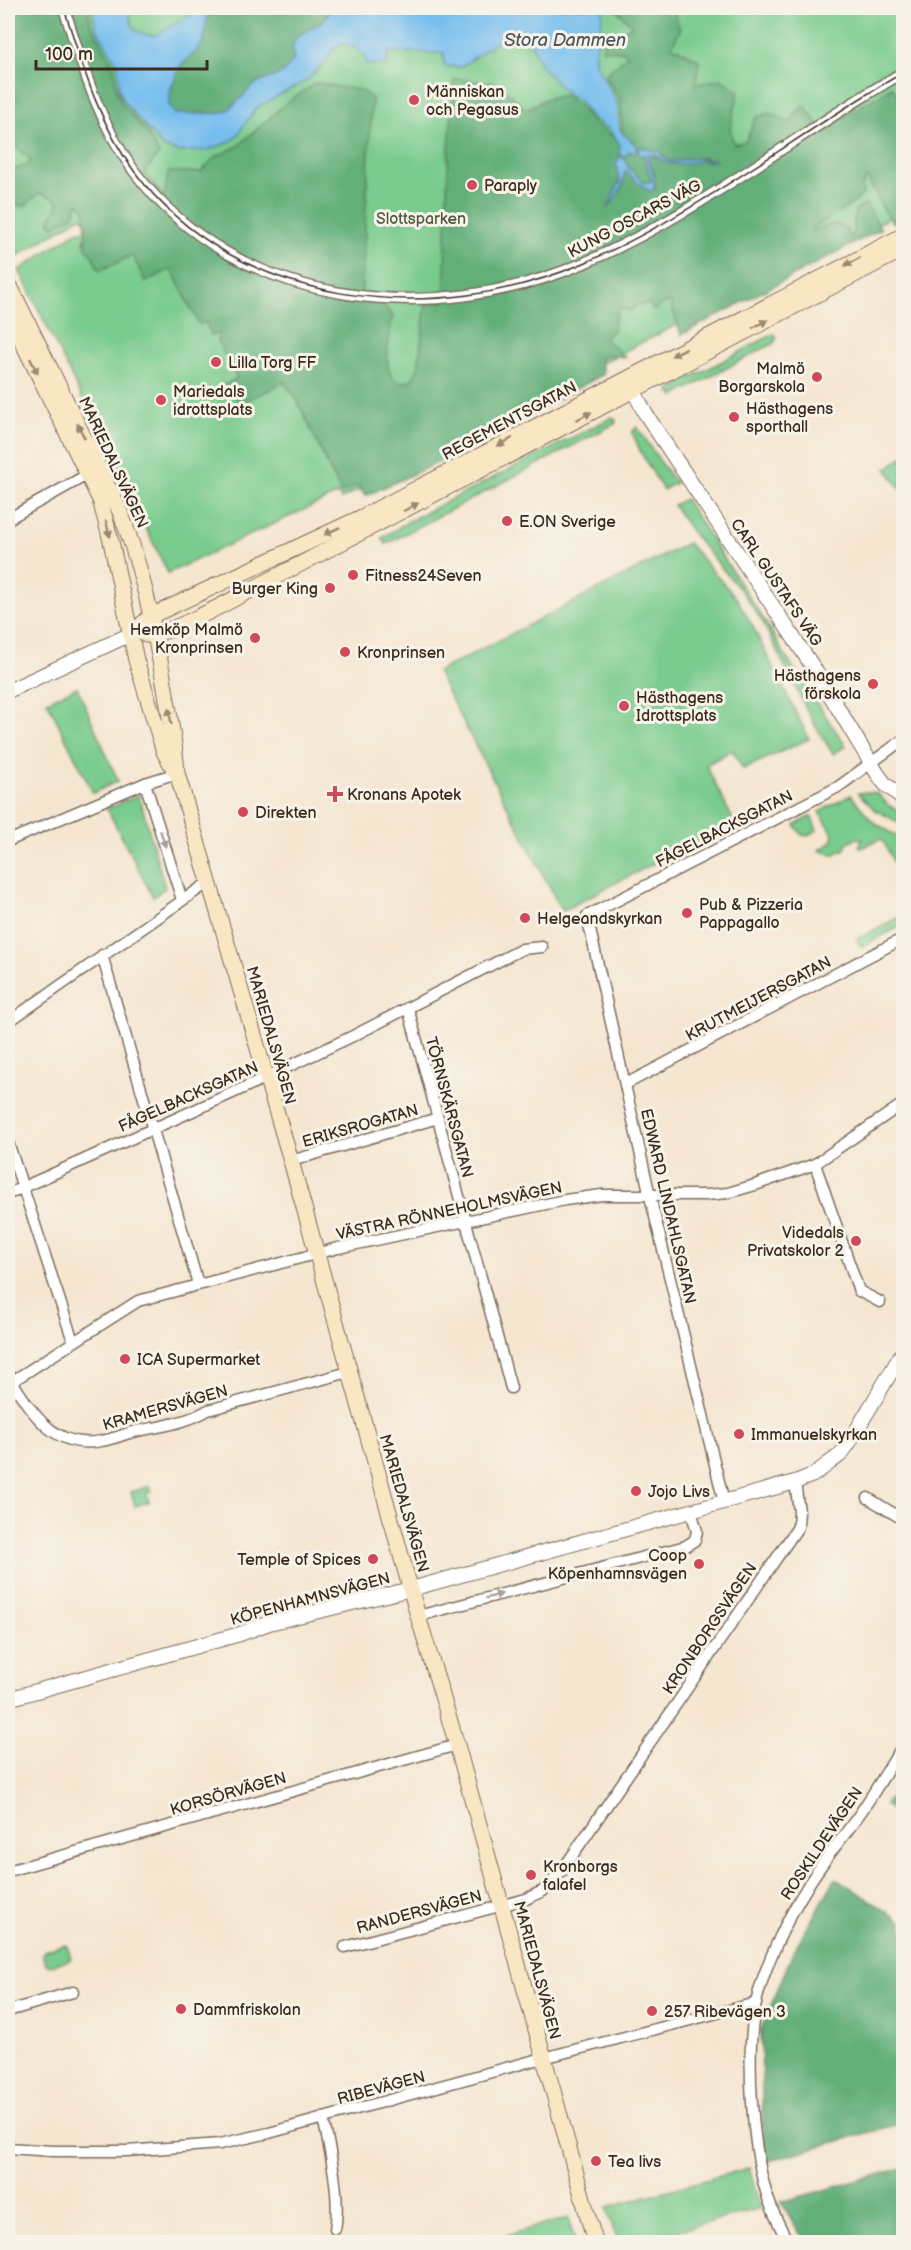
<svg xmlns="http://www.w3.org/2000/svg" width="911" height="2250" font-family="'Balsamiq Sans',sans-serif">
<rect width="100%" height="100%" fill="#f7f3e8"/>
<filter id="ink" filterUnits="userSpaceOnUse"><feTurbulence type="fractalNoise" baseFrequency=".0167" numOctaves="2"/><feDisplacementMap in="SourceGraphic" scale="12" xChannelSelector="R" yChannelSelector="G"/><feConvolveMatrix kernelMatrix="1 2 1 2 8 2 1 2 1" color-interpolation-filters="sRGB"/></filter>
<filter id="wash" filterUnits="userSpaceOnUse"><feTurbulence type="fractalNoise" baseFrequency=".008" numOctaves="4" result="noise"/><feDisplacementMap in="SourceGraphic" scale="24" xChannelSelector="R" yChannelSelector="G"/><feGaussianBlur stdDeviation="1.35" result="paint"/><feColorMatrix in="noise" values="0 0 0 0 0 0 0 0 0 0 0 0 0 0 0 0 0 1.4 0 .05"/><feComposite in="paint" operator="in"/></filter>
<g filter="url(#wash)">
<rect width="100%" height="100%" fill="#f5e6d1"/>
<g fill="#79cb8e" stroke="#5a7a56" stroke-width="1.5">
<polygon points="8,8 903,8 903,211 623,352 341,499 338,494 168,573 19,270 76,232 87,230 84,242 93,253 98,268 101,270 133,255 146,282 148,280 132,250 105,259 82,216 13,259 8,249"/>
<polygon points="774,334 777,337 774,343 674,396 670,393 671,388"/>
<polygon points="612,417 615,419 616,423 386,544 382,538 409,521"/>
<path d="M637,427C650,445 661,465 676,483L663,490L641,453L632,432Z"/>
<polygon points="903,456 903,488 901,489 886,469"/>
<polygon points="685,499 772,632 783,653 846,746 833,754 814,724 762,621 743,593 697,539 673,505"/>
<polygon points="688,543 737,599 752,625 809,739 743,769 732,750 706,765 734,822 562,911 437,672"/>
<polygon points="77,687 118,781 93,793 47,701"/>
<polygon points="866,792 877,793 888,805 903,814 903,825 874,809 858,793"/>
<polygon points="139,795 165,888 153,897 107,809"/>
<path d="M851,795L872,821L903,840V882L896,871V867L883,841L880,839L861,848L859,845L863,840L857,838L848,842L845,849L833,855L819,850L832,842C836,830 824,822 819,812Z"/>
<polygon points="811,816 817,830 808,836 802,835 795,825"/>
<polygon points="903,915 903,925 861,947 857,939"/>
<polygon points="150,1486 152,1491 147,1493 149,1502 135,1506 131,1492"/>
<polygon points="64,1945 67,1946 71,1958 69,1960 49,1966 46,1964 42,1954 44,1951"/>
<polygon points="749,2168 761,2208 638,2242 617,2242 607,2207"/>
<polygon points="568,2218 575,2242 483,2242"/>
</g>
<g fill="#62af79" stroke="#4e6c4c" stroke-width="1.5" fill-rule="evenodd">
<path d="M8,8H89L90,22L114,67L116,86L121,103L147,133L159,154L144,173L164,197L168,172H201L215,157L238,146L287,102L316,83L360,90L372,98L361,303L384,306L393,315C391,330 378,379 401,382C411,383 415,376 418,368L426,303L444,301L448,161L454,79L498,83L526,109L548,98L565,95L578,105L590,120L616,139L623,135L620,100L605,75L627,56L625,52L602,49L605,36L620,33L632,26L615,8H673L680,30L672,46L699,60L696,84L721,79L739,91L730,129L734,144L746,141L756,117L769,113L791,123L795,113L805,106L822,130L892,87L903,101V217L893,223L882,207L867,177L862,187L863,194L854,203L812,229L813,232C826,225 843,217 849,236L853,235L855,211L866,204L881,229L681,335L670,302L662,304L654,311L649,304L637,305L631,311L619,308L613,326L614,330L604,338L625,357L608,355L600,358L604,374L448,458L365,496L358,485L341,493L296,398L284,382L242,403L232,394L225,393L219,388L237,378L217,340L220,334L211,335L206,322L199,324L171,269L146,282L132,255L101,270C93,264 95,255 86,248L85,209L78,203L74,215L54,226L49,222L58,204L54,198L39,193L25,206L16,205L8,200V172L27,165L31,160L8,140ZM639,147L659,152L668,161H687L704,157L711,162C698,157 682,168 668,163C660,160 656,155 647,154L654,175L655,188L649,190L627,171L624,173C625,186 616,196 609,206L620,180L616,165L625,159L628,167L644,183L652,181L648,164Z"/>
<path d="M225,8H332C325,22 305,36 292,48L294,59L283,73L255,84L228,110L220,113L175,114L169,105L171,88L179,68L200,47L204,39L207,18L214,12Z"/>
<polygon points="903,1779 903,1817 885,1805"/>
<polygon points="836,1878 903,1922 903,2123 767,2161 763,2152 761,2029 794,1950"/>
<polygon points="903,2168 903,2242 805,2242 781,2202"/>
</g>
<g fill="#76beee" stroke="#587486" stroke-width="1.5">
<path d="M92,8H128C132,29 132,32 154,36L202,8H225L214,12L207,18L204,39L200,47L179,68L171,88L169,105L175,114L220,113L228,110L255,84L283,73L294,59L292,48L296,37L323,21L332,8H603L599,38L595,51V63L617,102L620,131L637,146L635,153L629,151L626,156L619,155L620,145L610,130L592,118L579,101L564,91L542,67L528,37L516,34L503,37L461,67L444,66V53L388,52L387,65L367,64C363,50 356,46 341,44L333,49L327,60L306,81L256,108L236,137L230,142L208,150L178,152L162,146L123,101L119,88L118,65L96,28Z"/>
<path d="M639,147L659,152L668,161C681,162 699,155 710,160L714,158L716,161L705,160L683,164L666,163L655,155L647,154C650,167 659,179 652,192L638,183L626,171L624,173C625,186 615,198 607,209L620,181L616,165L619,157L625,159L628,167L644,183L652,181L644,155H640L638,152Z"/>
</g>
</g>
<g filter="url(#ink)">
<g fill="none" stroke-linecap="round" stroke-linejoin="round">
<defs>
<g id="minor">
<path d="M64,8C82,64 98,122 134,171C237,309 434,328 584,263C698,214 796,134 904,72"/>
<polyline points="8,519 94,471"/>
<polyline points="145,783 182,900"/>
<polyline points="8,841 145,783 177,773"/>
<polyline points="102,955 198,1284"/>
<polyline points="408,1008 511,1388"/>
<polyline points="8,1022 209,882"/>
<polyline points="626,1084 904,938"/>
<polyline points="8,1142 73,1341"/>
<polyline points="291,1161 438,1118"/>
<polyline points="815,1164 859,1291 880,1302"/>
<polyline points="8,1194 237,1091 353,1036 522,949 542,947"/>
<path d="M12,1381C33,1415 56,1450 101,1441C115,1439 128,1432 142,1430C164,1426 188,1422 208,1410L349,1372"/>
<polyline points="8,1384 138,1301 338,1248 565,1200 602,1195 706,1195 728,1193 755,1185 815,1164 904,1103"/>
<polyline points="868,1498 904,1520"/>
<polyline points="724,1502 650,1196 587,916 838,787 904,739"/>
<polyline points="418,1616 686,1546 695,1540 697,1531 691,1511"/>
<polyline points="8,1871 457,1745"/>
<polyline points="345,1947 526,1899 543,1891 561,1872 798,1527 799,1511 795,1482"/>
<polyline points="8,2011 73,1992"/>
<path d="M323,2118C330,2150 341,2198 335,2229"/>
<polyline points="8,2148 53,2151 127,2151 220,2144 269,2133 528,2062 756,2003"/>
<path d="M788,2242C781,2229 774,2215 769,2201C752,2153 745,2053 756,2003C764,1966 787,1919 807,1887C823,1860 845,1836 863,1809C877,1788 890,1766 904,1744"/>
</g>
<g id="tertiary">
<polyline points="629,381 645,413 815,670 877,773 885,784 904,799"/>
<polyline points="8,691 131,634"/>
<polyline points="8,1699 240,1634 269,1623 411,1589 795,1482 813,1475 824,1467 840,1455 849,1443 904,1350"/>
</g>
<g id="secondary">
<path d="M8,282L118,507C141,562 153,622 164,682C169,712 175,742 177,773L291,1161L418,1616L457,1745L595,2242"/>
<polyline points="8,313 100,500 111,541 136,660 164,752 175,771"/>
<polyline points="131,634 151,616 362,517 904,235"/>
<path d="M146,635C170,636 240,595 266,582L904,249"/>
</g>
</defs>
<use href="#minor" stroke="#7c6c5d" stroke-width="13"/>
<use href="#tertiary" stroke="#7c6c5d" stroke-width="16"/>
<use href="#secondary" stroke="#7c6c5d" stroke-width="17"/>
<use href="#minor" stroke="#fff" stroke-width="10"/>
<use href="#tertiary" stroke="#fff" stroke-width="14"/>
<use href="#secondary" stroke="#f9e7c3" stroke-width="15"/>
<path stroke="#3b2a1e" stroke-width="1.5" d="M64,8C82,64 98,122 134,171C237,309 434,328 584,263C698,214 796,134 904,72"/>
</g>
<defs><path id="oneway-solid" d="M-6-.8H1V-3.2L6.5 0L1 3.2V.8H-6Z" transform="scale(1.5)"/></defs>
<g fill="#9a8870">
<use href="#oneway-solid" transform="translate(852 262) rotate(152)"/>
<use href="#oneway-solid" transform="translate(760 324) rotate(-28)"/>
<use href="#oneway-solid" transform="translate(679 352) rotate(153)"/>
<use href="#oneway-solid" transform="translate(34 366) rotate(63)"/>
<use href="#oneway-solid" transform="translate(584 416) rotate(-28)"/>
<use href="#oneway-solid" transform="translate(81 431) rotate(-116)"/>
<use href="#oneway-solid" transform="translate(505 442) rotate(152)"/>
<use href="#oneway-solid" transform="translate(411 507) rotate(-28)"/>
<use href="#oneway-solid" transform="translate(108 529) rotate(75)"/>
<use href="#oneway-solid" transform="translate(332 531) rotate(154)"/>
<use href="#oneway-solid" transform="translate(170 716) rotate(-100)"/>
</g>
<g fill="#a79f9a">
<use href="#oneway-solid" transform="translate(163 839) rotate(72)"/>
<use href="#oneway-solid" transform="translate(494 1596) rotate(-15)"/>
</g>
</g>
<g fill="#d1495b" stroke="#f7f3e8" stroke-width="2">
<circle cx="414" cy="100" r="6"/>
<circle cx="472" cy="185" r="6"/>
<circle cx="216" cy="362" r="6"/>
<circle cx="817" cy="377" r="6"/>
<circle cx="161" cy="400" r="6"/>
<circle cx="734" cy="417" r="6"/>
<circle cx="507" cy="521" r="6"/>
<circle cx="353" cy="575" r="6"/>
<circle cx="330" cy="588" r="6"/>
<circle cx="255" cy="638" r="6"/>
<circle cx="345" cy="652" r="6"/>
<circle cx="873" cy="684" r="6"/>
<circle cx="624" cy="706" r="6"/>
<path d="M332 785h6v6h6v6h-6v6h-6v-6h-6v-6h6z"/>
<circle cx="243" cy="812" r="6"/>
<circle cx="687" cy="913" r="6"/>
<circle cx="525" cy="918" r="6"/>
<circle cx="856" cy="1241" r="6"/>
<circle cx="125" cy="1359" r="6"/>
<circle cx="739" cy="1434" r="6"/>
<circle cx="636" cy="1491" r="6"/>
<circle cx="373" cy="1559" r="6"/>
<circle cx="699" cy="1564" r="6"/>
<circle cx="531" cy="1875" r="6"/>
<circle cx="181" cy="2009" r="6"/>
<circle cx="652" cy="2011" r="6"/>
<circle cx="596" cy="2161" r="6"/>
</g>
<g text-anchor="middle" stroke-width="6" stroke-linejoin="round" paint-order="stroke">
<g font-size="16" fill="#3b2a1e" stroke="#f7f3e8" text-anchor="start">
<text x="426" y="97">Människan<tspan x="426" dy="18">och Pegasus</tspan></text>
<text x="484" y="191">Paraply</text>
<text x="228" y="368">Lilla Torg FF</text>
<text x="805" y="374" text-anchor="end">Malmö<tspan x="805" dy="18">Borgarskola</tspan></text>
<text x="173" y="397">Mariedals<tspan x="173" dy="18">idrottsplats</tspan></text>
<text x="746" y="414">Hästhagens<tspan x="746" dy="18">sporthall</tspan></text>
<text x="519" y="527">E.ON Sverige</text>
<text x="365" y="581">Fitness24Seven</text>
<text x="318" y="594" text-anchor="end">Burger King</text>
<text x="243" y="635" text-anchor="end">Hemköp Malmö<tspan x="243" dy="18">Kronprinsen</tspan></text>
<text x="357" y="658">Kronprinsen</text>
<text x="861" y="681" text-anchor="end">Hästhagens<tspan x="861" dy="18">förskola</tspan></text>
<text x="636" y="703">Hästhagens<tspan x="636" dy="18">Idrottsplats</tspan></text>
<text x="347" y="800">Kronans Apotek</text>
<text x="255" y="818">Direkten</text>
<text x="699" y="910">Pub &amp; Pizzeria<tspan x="699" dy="18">Pappagallo</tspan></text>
<text x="537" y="924">Helgeandskyrkan</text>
<text x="844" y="1238" text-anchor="end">Videdals<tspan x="844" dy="18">Privatskolor 2</tspan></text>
<text x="137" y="1365">ICA Supermarket</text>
<text x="751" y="1440">Immanuelskyrkan</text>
<text x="648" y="1497">Jojo Livs</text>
<text x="687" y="1561" text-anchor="end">Coop<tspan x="687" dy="18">Köpenhamnsvägen</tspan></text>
<text x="361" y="1565" text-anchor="end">Temple of Spices</text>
<text x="543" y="1872">Kronborgs<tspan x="543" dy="18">falafel</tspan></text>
<text x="193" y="2015">Dammfriskolan</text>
<text x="664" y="2017">257 Ribevägen 3</text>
<text x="608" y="2167">Tea livs</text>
</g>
<g font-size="16" fill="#4e5a40" stroke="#f7f3e8">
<text x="421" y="224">Slottsparken</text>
</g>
<g font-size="16" fill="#3b2a1e" stroke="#f7f3e8">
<text transform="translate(634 218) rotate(-28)" y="6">KUNG OSCARS VÄG</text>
<text transform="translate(509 420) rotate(-28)" y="6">REGEMENTSGATAN</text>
<text transform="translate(114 462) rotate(65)" y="6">MARIEDALSVÄGEN</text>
<text transform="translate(777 582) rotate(56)" y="6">CARL GUSTAFS VÄG</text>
<text transform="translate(724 828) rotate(-27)" y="6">FÅGELBACKSGATAN</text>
<text transform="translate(758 998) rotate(-28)" y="6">KRUTMEIJERSGATAN</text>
<text transform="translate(272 1035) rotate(74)" y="6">MARIEDALSVÄGEN</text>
<text transform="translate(188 1096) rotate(-24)" y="6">FÅGELBACKSGATAN</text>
<text transform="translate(450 1107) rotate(75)" y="6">TÖRNSKÄRSGATAN</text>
<text transform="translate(360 1125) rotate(-16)" y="6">ERIKSROGATAN</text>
<text transform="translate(669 1206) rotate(77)" y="6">EDWARD LINDAHLSGATAN</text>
<text transform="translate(449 1210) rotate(-12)" y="6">VÄSTRA RÖNNEHOLMSVÄGEN</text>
<text transform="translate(165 1407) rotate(-16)" y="6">KRAMERSVÄGEN</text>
<text transform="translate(405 1503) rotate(74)" y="6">MARIEDALSVÄGEN</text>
<text transform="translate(310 1598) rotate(-15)" y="6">KÖPENHAMNSVÄGEN</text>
<text transform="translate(709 1628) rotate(-56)" y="6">KRONBORGSVÄGEN</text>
<text transform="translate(228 1793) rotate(-16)" y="6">KORSÖRVÄGEN</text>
<text transform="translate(821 1843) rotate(-56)" y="6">ROSKILDEVÄGEN</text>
<text transform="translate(419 1911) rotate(-15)" y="6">RANDERSVÄGEN</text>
<text transform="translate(538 1970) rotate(75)" y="6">MARIEDALSVÄGEN</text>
<text transform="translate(381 2087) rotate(-15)" y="6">RIBEVÄGEN</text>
</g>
<g font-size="18" font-style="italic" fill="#4d565c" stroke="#f7f3e8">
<text x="565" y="46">Stora Dammen</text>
</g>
</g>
<rect width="911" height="2250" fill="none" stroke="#f7f3e8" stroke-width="30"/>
<path d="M36 60v9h171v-9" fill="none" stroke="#3b2a1e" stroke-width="3"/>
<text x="45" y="60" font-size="18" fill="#3b2a1e" stroke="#f7f3e8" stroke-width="4.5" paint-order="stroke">100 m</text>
</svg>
